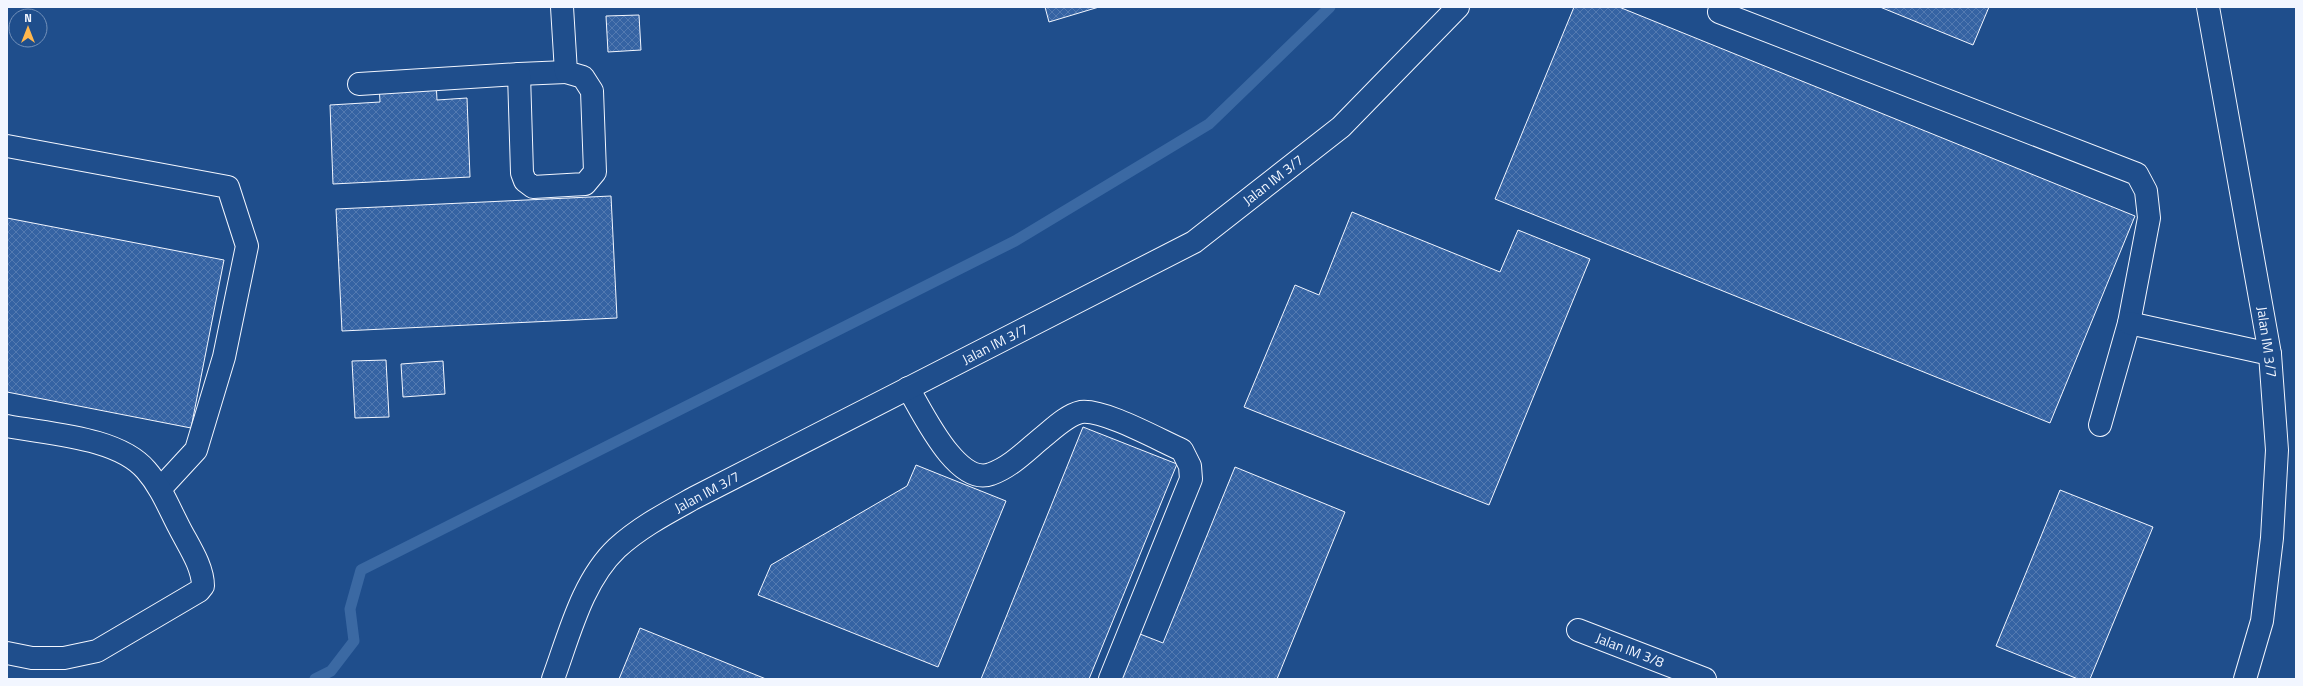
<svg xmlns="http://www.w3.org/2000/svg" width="2303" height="686" font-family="'Titillium Web',sans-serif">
<defs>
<pattern id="building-cross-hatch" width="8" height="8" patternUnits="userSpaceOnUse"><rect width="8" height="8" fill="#3563a3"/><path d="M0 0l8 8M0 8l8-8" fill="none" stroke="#537ab1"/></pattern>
</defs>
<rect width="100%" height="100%" fill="#1f4e8c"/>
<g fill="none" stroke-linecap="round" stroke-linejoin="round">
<polyline stroke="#3b69a3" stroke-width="11" points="315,679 331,671 354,641 350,609 361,570 1015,241 1209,124 1330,7"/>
</g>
<g fill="url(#building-cross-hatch)" stroke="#f2f6ff">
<polygon points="1045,7 1099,7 1049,22"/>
<polygon points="1574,7 1619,7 2135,216 2050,423 1495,199"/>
<polygon points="1880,7 1989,7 1973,45"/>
<polygon points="639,15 641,50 608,52 606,16"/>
<polygon points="436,81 437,100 467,98 470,177 333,184 330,105 380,102 379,84"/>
<polygon points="611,196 617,318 342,331 336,209"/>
<polygon points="1352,212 1500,272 1518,230 1590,259 1489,505 1244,407 1295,285 1319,295"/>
<polygon points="7,218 224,260 191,428 7,392"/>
<polygon points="386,360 389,417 355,418 352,361"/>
<polygon points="443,361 445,394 403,397 401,364"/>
<polygon points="1083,427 1177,464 1089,679 981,679"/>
<polygon points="916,465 1006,501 938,667 758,595 771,565 907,486"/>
<polygon points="1235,467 1345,512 1277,679 1121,679 1140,634 1163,643"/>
<polygon points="2060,490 2153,527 2090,679 2078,679 1996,646"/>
<polygon points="640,628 766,679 619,679"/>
</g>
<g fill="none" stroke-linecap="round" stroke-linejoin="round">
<defs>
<g id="minor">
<polyline points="2208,7 2270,354 2277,450 2272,538 2262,621 2245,679"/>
<polyline points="1719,12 2137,174 2146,191 2149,218 2129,323 2100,425"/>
<polyline points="519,74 566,72"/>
<polyline points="359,84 519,74 522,173 525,181 533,187 585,184 595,172 592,91 583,77 566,72 562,7"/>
<polyline points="7,146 228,187 247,246 224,357 196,450 160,489"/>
<polyline points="2129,323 2270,354"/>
<path d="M908,388C922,411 957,487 991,474C1011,467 1027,450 1043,437C1053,429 1067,415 1081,412C1104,409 1159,440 1182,450L1190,466L1191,479L1110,679"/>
<path d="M7,426C48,434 118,437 146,470C161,487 169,508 179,527C188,545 203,566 203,586L199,591L97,651L64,658H32L7,653"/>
<polyline points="1578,630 1705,679"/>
<path d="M553,679C569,636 582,581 617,548C640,527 667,513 694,498L1194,242L1341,127L1458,7"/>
</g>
</defs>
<use href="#minor" stroke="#f2f6ff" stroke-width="24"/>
<use href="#minor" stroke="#1f4e8c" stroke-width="22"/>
</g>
<g text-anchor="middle" stroke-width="3" stroke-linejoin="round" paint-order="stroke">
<g font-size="14" fill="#f2f6ff" stroke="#1f4e8c">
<text transform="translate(1273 180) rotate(-38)" y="5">Jalan IM 3/7</text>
<text transform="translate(2267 342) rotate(82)" y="5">Jalan IM 3/7</text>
<text transform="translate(995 344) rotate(-27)" y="5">Jalan IM 3/7</text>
<text transform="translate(707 492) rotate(-28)" y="5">Jalan IM 3/7</text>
<text transform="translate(1630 650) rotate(21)" y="5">Jalan IM 3/8</text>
</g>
</g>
<rect width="2303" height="686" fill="none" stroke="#f2f6ff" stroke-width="16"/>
<g transform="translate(28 28)"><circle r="19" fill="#1f4e8c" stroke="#7391ba"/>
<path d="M0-3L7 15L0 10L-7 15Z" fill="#ffb74d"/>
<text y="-6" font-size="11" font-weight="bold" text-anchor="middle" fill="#f2f6ff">N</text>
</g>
</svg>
